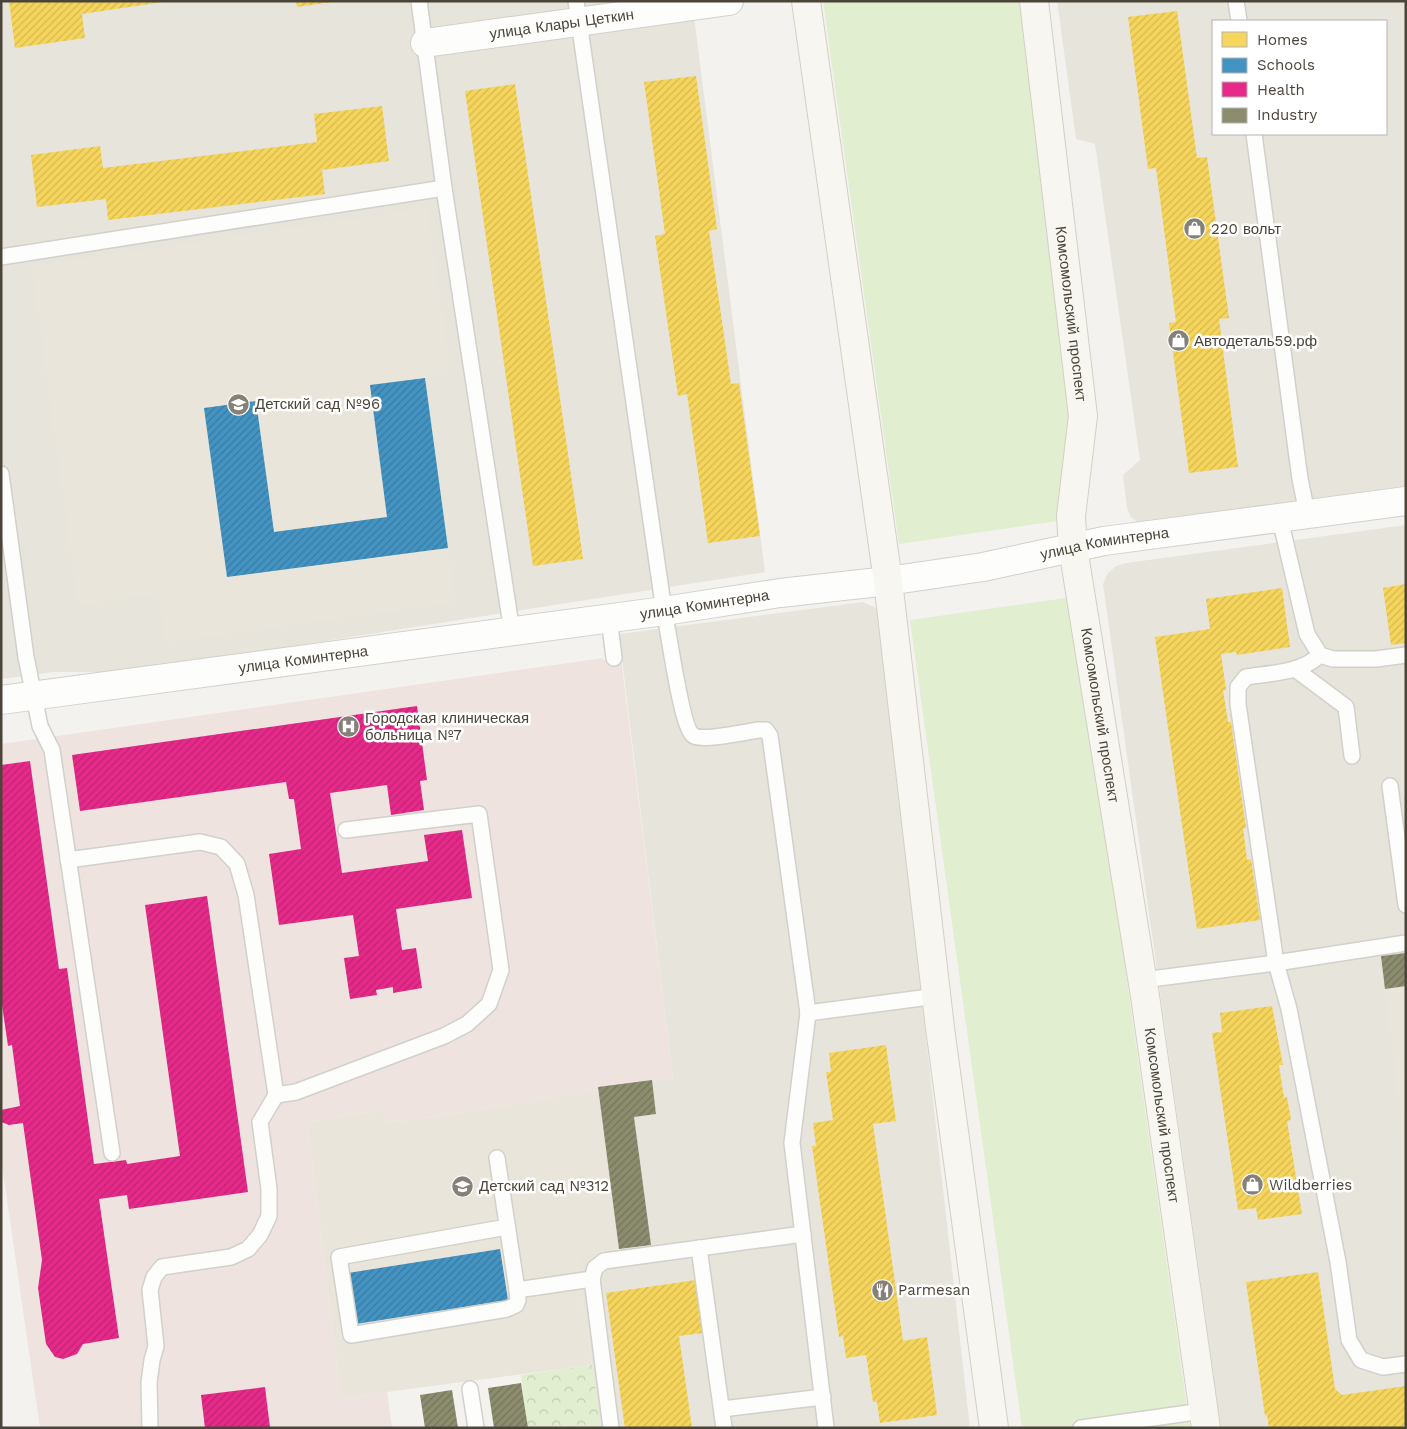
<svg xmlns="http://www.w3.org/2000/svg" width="1407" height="1429" font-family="'Work Sans',sans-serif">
<defs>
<pattern id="forest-crowns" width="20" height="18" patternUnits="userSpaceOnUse" patternTransform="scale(1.25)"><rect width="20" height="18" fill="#e1eecf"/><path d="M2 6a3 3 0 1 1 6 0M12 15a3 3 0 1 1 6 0" fill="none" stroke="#c3cdb2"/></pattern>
<pattern id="homes-hatch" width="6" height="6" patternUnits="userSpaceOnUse" patternTransform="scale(1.25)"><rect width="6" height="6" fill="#f6d55c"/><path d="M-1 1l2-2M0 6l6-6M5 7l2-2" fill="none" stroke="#d4b851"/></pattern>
<pattern id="schools-hatch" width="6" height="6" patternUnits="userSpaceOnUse" patternTransform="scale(1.25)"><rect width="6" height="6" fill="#4393c3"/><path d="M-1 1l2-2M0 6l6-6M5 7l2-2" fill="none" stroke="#3a7a9f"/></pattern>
<pattern id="health-hatch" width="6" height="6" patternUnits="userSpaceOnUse" patternTransform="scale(1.25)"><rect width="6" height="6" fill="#e7298a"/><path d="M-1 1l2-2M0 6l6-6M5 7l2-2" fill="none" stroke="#bd2572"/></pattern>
<pattern id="industry-hatch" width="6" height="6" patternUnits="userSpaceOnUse" patternTransform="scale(1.25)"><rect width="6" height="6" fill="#8c8c6e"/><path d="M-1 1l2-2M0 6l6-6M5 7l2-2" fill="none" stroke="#74745b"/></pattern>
</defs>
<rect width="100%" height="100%" fill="#f4f2ee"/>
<g fill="#e7e4dc" fill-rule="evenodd">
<polygon points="1,1 692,1 765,572 128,672 53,672 1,679"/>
<path d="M1057,1H1406V489L1147,524L1138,523L1131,517L1127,508L1123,475L1140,460L1095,144L1076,139ZM1213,21H1386V134H1213Z"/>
<polygon points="1406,525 1406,1428 1221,1428 1103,584 1108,573 1116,566 1126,563"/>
<polygon points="863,602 874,607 878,612 970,1428 601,1428 578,1266 585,1254 650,1245 634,1117 656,1114 652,1080 673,1078 619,634"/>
</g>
<g fill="#eae5da">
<polygon points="427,208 450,373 425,378 455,602 165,643 158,594 78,605 32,267"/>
<polygon points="1406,986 1406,1155 1385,989"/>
<polygon points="599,1090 619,1249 586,1254 578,1266 592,1365 341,1398 307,1122 384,1110 386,1122 436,1117"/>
</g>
<polygon fill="#eee3df" points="603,658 603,660 621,658 673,1078 436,1117 386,1122 383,1110 307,1122 341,1398 387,1392 392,1428 40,1428 1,1158 1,744"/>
<polygon fill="url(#forest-crowns)" points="592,1365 601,1428 528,1428 521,1375"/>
<g fill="#e1eecf">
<polygon points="823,1 1022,1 1071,379 1065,520 899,544"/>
<polygon points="1073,597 1190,1428 1022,1428 910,620"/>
</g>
<g fill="url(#homes-hatch)">
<polygon points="9,1 163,1 163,2 82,14 85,38 15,48"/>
<polygon points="296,1 333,1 333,2 297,7"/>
<polygon points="1177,11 1197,158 1207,157 1229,318 1219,319 1238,467 1189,473 1169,323 1176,322 1156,168 1148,169 1128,17"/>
<polygon points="696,76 717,229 709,231 731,384 739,383 760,536 708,543 687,394 678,396 655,236 665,234 644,82"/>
<polygon points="515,84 583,559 533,566 465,91"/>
<polygon points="382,106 389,161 322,170 325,194 108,220 106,199 37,207 31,155 100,146 103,168 317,142 314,114"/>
<polygon points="1406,584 1406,643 1391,645 1383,588"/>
<polygon points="1282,588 1290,647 1237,655 1236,652 1221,654 1226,690 1223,690 1228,722 1231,722 1246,828 1243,828 1247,860 1251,859 1260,920 1197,929 1155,637 1210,629 1206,599"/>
<polygon points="1272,1006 1283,1065 1279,1065 1284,1098 1287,1097 1291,1120 1287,1121 1302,1214 1258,1220 1256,1208 1238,1210 1212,1033 1222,1032 1220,1013"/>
<polygon points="886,1045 896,1121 873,1124 903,1341 927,1337 937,1415 880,1423 877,1402 873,1402 866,1355 846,1358 843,1336 839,1337 812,1146 816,1146 813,1123 833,1120 826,1072 831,1072 829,1053"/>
<polygon points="1318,1272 1335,1389 1342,1395 1406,1386 1406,1428 1269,1428 1267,1415 1265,1416 1246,1282"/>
<polygon points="696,1280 703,1333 679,1336 692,1428 625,1428 606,1293"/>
</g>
<g fill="url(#schools-hatch)">
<polygon points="425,378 448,548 227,577 204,408 256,401 274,532 387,517 370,385"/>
<polygon points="500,1249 508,1300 356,1324 348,1273"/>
</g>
<g fill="url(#health-hatch)">
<polygon points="417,706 427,780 420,781 424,810 391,815 387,785 330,793 342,873 428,861 424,835 462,830 472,898 396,909 402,950 416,948 422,988 393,993 393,987 376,990 377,995 350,999 344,958 359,956 353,915 279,925 269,854 301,849 294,799 289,799 286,782 80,811 72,755"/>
<polygon points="30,761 59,969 67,968 94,1164 126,1160 127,1164 180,1156 145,905 207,896 248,1192 129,1209 127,1195 99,1199 119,1338 83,1344 77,1354 63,1359 55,1357 46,1344 38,1288 42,1260 23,1123 9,1125 1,1122 1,1110 20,1106 12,1045 8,1046 1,998 1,765"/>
<polygon points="265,1387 270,1428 205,1428 201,1395"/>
</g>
<g fill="url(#industry-hatch)">
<polygon points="1406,953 1406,986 1385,989 1381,956"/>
<polygon points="652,1080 656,1114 634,1117 651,1245 619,1249 598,1087"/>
<polygon points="521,1383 528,1428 494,1428 488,1388"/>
<polygon points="452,1390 458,1428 425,1428 420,1395"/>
</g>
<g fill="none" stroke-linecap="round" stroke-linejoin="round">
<defs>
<g id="lane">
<polyline points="419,1 444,188 512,632"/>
<path d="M576,1L664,611C669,631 681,729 694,736C705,741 746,732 759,730H766L770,736L808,1013L792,1143L826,1428"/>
<polyline points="1236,1 1239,21"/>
<polyline points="1254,134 1300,479 1307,513"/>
<polyline points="1,257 444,188"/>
<polyline points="1,474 26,657 40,726 52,750 112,1153"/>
<polyline points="1280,519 1307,634 1320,655 1333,659 1376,659 1406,655"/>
<polyline points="609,618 614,658"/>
<path d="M1320,655C1301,673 1271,673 1246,677L1238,687V704L1276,963L1289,1009L1338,1262L1349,1340L1361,1360L1383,1367L1406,1364"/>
<polyline points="1295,669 1346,707 1352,756"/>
<polyline points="1390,786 1406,905"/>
<polyline points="68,860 200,842 221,847 237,864 246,895 276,1095 260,1122 269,1189 269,1216 260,1235 248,1249 231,1257 162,1267 154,1277 150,1290 156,1346 152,1360 149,1383 150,1428"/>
<polyline points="1143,980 1276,963 1406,943"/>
<polyline points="808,1013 937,996"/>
<polyline points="276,1095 296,1092 444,1036 467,1024 489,1004 501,970 479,814 346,830"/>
<polyline points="497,1158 517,1290"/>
<polyline points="507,1227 339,1257 351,1335 507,1309 516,1305 518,1300 517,1290 592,1279"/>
<polyline points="699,1248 724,1428"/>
<polyline points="470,1389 476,1428"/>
<polyline points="722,1409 823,1397"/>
<polyline points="611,1428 592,1279 595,1268 604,1261 803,1234"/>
<polyline points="1081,1428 1203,1411"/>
</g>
<g id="street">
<path id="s1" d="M425,43L729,1"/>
<path id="s2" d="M1,700L664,611L780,593L888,581L983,567L1104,541L1406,501"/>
</g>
<g id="secondary">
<polyline points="806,1 888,581 940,1028 994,1428"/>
<path id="s3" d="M1034,1L1083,416L1071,516L1073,548L1145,996L1206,1428"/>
</g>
</defs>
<use href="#lane" stroke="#d2d0cb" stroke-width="18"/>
<use href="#street" stroke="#d2d0cb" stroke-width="30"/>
<use href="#secondary" stroke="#d3cfc5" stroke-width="30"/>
<use href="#lane" stroke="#fdfdfc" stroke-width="15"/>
<use href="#street" stroke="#fdfdfc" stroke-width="28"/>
<use href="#secondary" stroke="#f7f6f1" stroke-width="28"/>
</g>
<defs>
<symbol id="shop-disc" viewBox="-11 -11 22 22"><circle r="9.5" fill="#868178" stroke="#fff"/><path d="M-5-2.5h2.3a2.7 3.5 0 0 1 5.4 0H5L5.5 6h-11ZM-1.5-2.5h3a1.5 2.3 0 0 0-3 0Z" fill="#fff"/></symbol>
<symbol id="school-disc" viewBox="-11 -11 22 22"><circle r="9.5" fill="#868178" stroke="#fff"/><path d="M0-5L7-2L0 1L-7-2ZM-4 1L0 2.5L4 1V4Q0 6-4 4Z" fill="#fff"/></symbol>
<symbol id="hospital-disc" viewBox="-11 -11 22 22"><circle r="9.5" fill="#868178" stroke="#fff"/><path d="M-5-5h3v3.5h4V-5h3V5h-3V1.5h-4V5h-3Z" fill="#fff"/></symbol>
<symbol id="restaurant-disc" viewBox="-11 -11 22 22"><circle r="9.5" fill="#868178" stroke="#fff"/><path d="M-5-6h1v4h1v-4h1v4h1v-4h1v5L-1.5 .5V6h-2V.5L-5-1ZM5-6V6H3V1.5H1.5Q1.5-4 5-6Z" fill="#fff"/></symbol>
</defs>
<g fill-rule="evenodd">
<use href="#shop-disc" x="1182" y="216" width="25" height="25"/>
<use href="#shop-disc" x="1166" y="328" width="25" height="25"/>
<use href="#school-disc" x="226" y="392" width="25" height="25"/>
<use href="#hospital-disc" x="336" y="714" width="25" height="25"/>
<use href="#shop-disc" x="1240" y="1172" width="25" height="25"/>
<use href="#school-disc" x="450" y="1174" width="25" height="25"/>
<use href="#restaurant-disc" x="870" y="1278" width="25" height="25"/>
</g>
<g text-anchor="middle" stroke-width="5" stroke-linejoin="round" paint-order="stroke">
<g font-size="15" fill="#4b4439" stroke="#fff">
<text dy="5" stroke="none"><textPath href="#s1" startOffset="138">улица Клары Цеткин</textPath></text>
<text dy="5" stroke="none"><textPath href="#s3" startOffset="315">Комсомольский проспект</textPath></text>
<text dy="5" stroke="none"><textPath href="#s2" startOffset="1115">улица Коминтерна</textPath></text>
<text dy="5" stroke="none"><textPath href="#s2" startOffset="710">улица Коминтерна</textPath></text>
<text dy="5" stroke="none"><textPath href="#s2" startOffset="305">улица Коминтерна</textPath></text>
<text dy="5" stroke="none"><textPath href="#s3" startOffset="720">Комсомольский проспект</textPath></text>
<text dy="5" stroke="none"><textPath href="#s3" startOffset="1125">Комсомольский проспект</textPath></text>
</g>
<g font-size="15" fill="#4b4439" stroke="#fff" text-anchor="start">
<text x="1211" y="234">220 вольт</text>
<text x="1194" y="346">Автодеталь59.рф</text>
<text x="255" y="409">Детский сад №96</text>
<text x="365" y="723">Городская клиническая<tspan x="365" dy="17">больница №7</tspan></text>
<text x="1269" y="1190">Wildberries</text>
<text x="479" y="1191">Детский сад №312</text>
<text x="898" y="1295">Parmesan</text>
</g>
</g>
<rect width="1407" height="1429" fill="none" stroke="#4b4439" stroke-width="5"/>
<rect x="1212" y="20" width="175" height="115" fill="#ffffff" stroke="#b7b4b0"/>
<rect x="1222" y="32" width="25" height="15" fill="#f6d55c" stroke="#b7b4b0"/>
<text x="1257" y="45" font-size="15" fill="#4b4439">Homes</text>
<rect x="1222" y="58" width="25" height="15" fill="#4393c3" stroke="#b7b4b0"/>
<text x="1257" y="70" font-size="15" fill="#4b4439">Schools</text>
<rect x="1222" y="82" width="25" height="15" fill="#e7298a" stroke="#b7b4b0"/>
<text x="1257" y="95" font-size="15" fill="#4b4439">Health</text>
<rect x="1222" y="108" width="25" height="15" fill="#8c8c6e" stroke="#b7b4b0"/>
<text x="1257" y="120" font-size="15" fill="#4b4439">Industry</text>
</svg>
